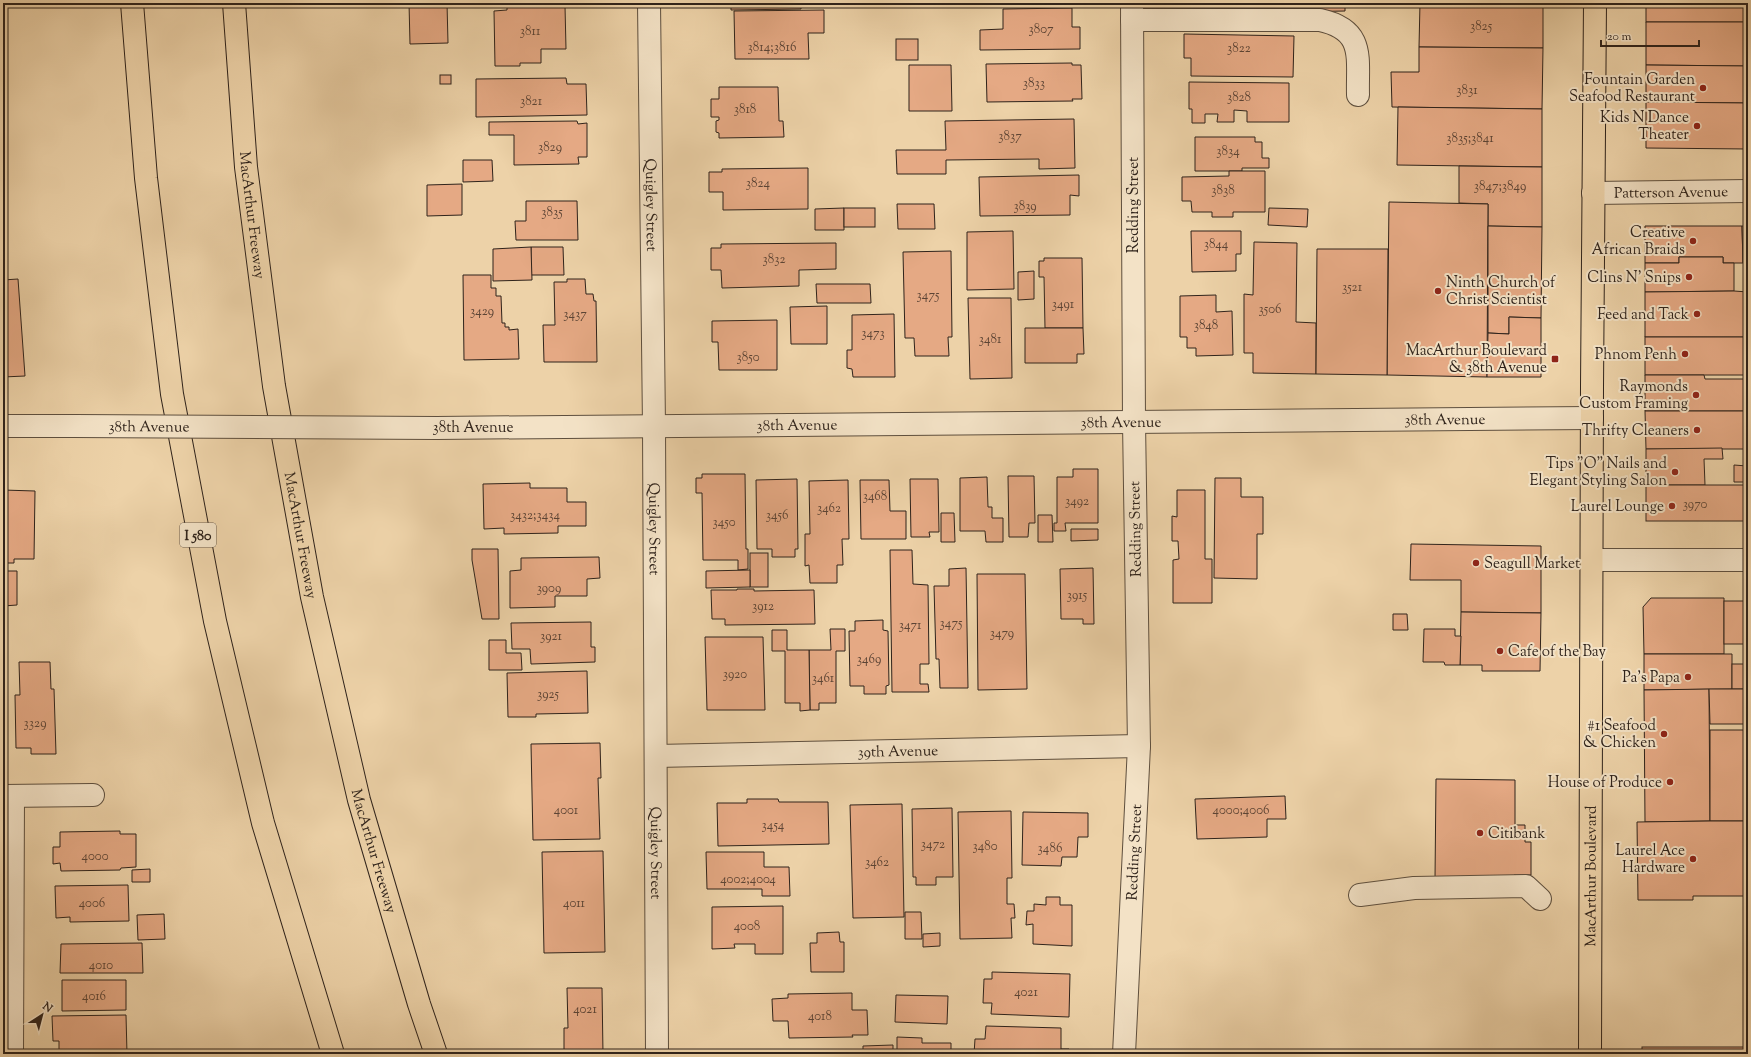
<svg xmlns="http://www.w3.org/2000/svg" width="1751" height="1057" font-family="'Sorts Mill Goudy',serif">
<rect width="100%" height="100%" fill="#edd2a8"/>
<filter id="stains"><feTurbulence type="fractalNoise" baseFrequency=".005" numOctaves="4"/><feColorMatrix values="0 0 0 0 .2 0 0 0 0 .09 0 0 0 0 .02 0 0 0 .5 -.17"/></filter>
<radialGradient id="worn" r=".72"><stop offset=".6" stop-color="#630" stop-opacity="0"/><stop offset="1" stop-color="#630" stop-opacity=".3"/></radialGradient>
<g fill="#e5a984" stroke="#2f231b">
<polygon points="409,3 447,3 448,43 410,44"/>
<polygon points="731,3 801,3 801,9 731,10"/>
<polygon points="1194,3 1247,3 1247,10 1194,11"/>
<polygon points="1289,3 1345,3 1345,11 1289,12"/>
<polygon points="1420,3 1543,3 1543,48 1419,47"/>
<rect x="1646" y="3" width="102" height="19"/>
<polygon points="565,6 566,49 541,49 541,63 520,63 520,66 495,66 494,11 507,10 507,7"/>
<polygon points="1072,8 1072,27 1080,27 1080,49 980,50 980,30 1003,29 1003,9"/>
<polygon points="824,10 824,33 808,33 809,59 735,59 734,11"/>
<polygon points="1646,22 1748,22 1748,66 1646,65"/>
<polygon points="1184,34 1294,36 1293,77 1191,76 1191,58 1184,58"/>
<rect x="896" y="39" width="22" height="21"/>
<polygon points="1419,47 1543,48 1542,109 1392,107 1391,72 1419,72"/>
<polygon points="1072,63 1072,65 1081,65 1082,99 1072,99 1073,101 987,102 986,64"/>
<polygon points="909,65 951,65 952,111 909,111"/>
<polygon points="1646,65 1748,66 1748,103 1646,102"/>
<rect x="440" y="75" width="11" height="9"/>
<polygon points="566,78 567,84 586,84 587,115 476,117 476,79"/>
<polygon points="1189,82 1289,83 1289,122 1247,122 1247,111 1234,110 1234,122 1217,122 1218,114 1205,114 1205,123 1192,123 1192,109 1189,109"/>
<polygon points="719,87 778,87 779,121 783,121 784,137 719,138 719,133 716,132 716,121 719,120 719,117 711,117 711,99 719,99"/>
<polygon points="1646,102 1748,103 1748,149 1646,148"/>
<polygon points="1398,107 1542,109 1542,167 1397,165"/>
<polygon points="1074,119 1075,168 1039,169 1039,159 946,160 946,174 897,174 896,150 946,150 945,121"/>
<polygon points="577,121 578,124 587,123 587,157 578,157 579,164 514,165 514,135 489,135 489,122"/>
<polygon points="1195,137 1255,137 1255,142 1262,142 1262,158 1269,158 1269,168 1242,168 1242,171 1195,171"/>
<polygon points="463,160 492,160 493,181 463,182"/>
<polygon points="1459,166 1542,167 1542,227 1488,226 1488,204 1459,203"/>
<polygon points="808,168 808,209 723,210 723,192 709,192 709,172 722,172 722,169"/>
<polygon points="1229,171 1265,171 1265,212 1233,212 1233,217 1212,217 1212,212 1192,212 1191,201 1182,201 1182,177 1229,176"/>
<polygon points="1079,175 1079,196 1070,195 1070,215 980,216 979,177"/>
<polygon points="462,184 462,215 427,216 427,185"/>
<polygon points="526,201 577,201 578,240 516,240 515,221 526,221"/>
<polygon points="1389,202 1488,204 1487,377 1387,375"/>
<polygon points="897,204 934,204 935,229 898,229"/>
<polygon points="844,208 844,230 815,230 815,209"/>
<rect x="844" y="208" width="31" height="19"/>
<polygon points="1269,208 1308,209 1307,227 1268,225"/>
<polygon points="1488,226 1542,227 1541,318 1509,317 1509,334 1488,333"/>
<polygon points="1645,226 1742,226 1743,263 1723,263 1723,257 1679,257 1679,263 1645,263"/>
<polygon points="1742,226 1748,226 1748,263 1743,263"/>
<polygon points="1013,231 1014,289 967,290 967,232"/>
<polygon points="1191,231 1241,231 1241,254 1236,254 1236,271 1192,272"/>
<polygon points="1254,242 1297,243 1296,322 1316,323 1316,374 1253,373 1253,353 1244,353 1244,294 1253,295"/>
<polygon points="836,243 836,269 799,270 799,286 722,288 721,270 711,270 711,248 721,248 721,244"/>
<polygon points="531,247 563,247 564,275 531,275"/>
<polygon points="531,247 532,280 493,281 493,249"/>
<polygon points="1317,249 1388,249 1387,375 1316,374"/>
<polygon points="951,251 952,337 948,337 949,356 915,356 914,338 905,338 903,252"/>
<polygon points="1679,257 1723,257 1723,263 1734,263 1734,291 1645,292 1645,263 1679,263"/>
<polygon points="1044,258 1082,258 1083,328 1045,328 1044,277 1039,277 1039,261 1044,261"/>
<polygon points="1034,271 1034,299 1018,300 1018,272"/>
<polygon points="463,275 491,275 491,288 496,288 496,296 501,296 502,323 505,323 505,327 509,327 509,330 518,329 519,359 464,360"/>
<polygon points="18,279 25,376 3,377 3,280"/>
<polygon points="567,279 585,279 586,294 593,294 594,301 596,301 597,362 544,362 543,325 555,325 554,282 567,282"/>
<polygon points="816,284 870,284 871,303 817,303"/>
<polygon points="1734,291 1748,292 1748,337 1645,337 1645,292"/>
<polygon points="1216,295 1216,312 1232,311 1233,355 1196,356 1196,348 1187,348 1187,337 1180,337 1180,296"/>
<polygon points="968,298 1011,298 1012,378 970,379"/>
<polygon points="827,306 827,344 791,344 790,307"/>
<polygon points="894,314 895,377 853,377 852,369 847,368 847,350 852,350 852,315"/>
<polygon points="1509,317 1541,318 1541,377 1487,377 1488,333 1509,334"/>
<polygon points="777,320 777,370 719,370 718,342 712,342 712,321"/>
<polygon points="1025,328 1083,328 1084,354 1077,354 1077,363 1025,363"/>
<rect x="1645" y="337" width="103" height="38"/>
<polygon points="1645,375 1704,375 1705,379 1746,379 1746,411 1645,411"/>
<polygon points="1645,411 1748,411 1748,449 1646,449"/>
<polygon points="1722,448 1723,459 1704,459 1705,485 1646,485 1646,449"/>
<polygon points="1747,462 1748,482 1734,482 1734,465 1747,466"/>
<polygon points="1073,469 1098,469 1098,523 1065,523 1066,531 1054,531 1054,523 1057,523 1057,477 1073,477"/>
<polygon points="702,474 745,474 746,549 748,549 748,569 738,570 738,560 703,560 702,493 696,493 696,478 702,478"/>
<polygon points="1008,476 1034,476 1035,523 1029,523 1028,537 1009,537"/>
<polygon points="987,477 988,507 992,507 992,518 1003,518 1003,542 986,542 985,531 960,531 960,478"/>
<polygon points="1215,478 1241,478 1241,497 1263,497 1263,534 1257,534 1257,579 1214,578"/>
<polygon points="797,479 798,549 795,549 795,557 772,557 772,549 757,549 756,480"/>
<polygon points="910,479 938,479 939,532 929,532 930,537 911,537"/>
<polygon points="848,480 849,539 842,539 843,565 837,565 837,583 810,583 809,565 805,566 805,534 810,534 809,481"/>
<polygon points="860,480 889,480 890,511 906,511 906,539 861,539"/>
<polygon points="530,483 530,488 567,488 567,502 586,502 586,526 558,526 558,533 504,534 504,528 484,529 483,484"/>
<rect x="1646" y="485" width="99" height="36"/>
<polygon points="3,490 35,491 34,559 14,559 14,563 3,563"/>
<polygon points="1177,490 1205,490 1205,559 1212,559 1212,603 1173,603 1173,560 1179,559 1178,541 1172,541 1172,516 1177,517"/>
<polygon points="941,513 954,513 955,542 941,542"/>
<polygon points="1038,515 1052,515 1053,542 1038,542"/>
<polygon points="1071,529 1098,529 1098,540 1071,541"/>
<polygon points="1411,544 1541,546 1541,613 1461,612 1461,580 1410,580"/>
<polygon points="472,549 498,549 499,619 482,619 472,560"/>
<polygon points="890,550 912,550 913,584 928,585 929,664 920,664 920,684 928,684 929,692 892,692"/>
<rect x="750" y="553" width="18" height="34"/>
<polygon points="599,557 600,578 587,579 587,596 555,596 555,607 510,608 510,571 521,570 521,558"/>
<polygon points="966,568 968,688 940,688 939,659 936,659 934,586 949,586 949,569"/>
<polygon points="1093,568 1094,624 1083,624 1083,619 1061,619 1060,569"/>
<polygon points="750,570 750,587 706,588 706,571"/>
<polygon points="3,571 17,571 17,605 3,606"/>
<polygon points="977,574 1025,574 1027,689 978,690"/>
<polygon points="737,589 754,589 754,591 814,590 815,624 725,625 725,619 712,619 711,590 737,590"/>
<polygon points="1651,598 1724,598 1724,654 1644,654 1643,607"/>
<rect x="1724" y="601" width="24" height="43"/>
<polygon points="1461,612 1541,613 1540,671 1482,671 1482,665 1460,665"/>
<polygon points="1393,614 1407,614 1408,630 1393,630"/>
<polygon points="883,620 883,630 888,631 889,685 886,686 886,694 864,694 864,686 850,686 849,631 855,631 855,621"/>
<polygon points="591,622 591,647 595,647 595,662 531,664 530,649 512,649 511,623"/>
<polygon points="830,629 845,629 845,651 836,651 836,703 819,703 819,710 810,710 809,650 831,650"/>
<polygon points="1424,629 1455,629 1455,636 1461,636 1460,665 1445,665 1444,662 1423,662"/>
<polygon points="772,630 787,630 787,650 809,650 810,710 800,711 800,703 785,703 785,651 772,651"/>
<polygon points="705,637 763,637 765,710 707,710"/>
<polygon points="489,640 506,640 506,653 521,653 522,670 489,670"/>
<polygon points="1644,654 1732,654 1732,689 1644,690"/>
<polygon points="19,662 50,662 51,689 54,689 56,754 31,754 31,748 16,748 15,695 20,695"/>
<rect x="1732" y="664" width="16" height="25"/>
<polygon points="587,671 588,713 536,714 536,717 508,717 507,673"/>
<polygon points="1709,689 1710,821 1645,822 1644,690"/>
<polygon points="1709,689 1748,689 1748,724 1710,724"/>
<rect x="1710" y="730" width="38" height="91"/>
<polygon points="600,743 601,778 598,778 600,839 533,840 531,744"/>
<polygon points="1436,779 1515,780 1515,825 1525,825 1525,842 1531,842 1531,875 1514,875 1514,880 1435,879"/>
<polygon points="1285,796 1286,819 1267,819 1267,837 1197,839 1195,799"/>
<polygon points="747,799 778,799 779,802 828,802 829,844 718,846 717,803 747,803"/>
<polygon points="902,804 904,917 853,918 850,805"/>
<polygon points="952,808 953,877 936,877 936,885 916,885 916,877 913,877 912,809"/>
<polygon points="1011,811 1012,878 1007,878 1007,904 1014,904 1015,918 1011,918 1012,938 960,939 958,812"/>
<polygon points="1023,812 1088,813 1088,837 1078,837 1077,857 1062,857 1061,866 1022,865"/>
<polygon points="1710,821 1748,821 1748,896 1693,896 1693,900 1638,900 1637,822"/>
<polygon points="120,831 120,834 136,834 136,867 121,868 120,870 61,871 60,863 53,864 53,847 60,847 60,832"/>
<polygon points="603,851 605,952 544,953 542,852"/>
<polygon points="706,852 764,852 764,867 789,867 790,896 762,896 762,889 707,889"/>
<polygon points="150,869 150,882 132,882 132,870"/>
<polygon points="128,885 129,921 70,922 70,917 56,918 55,886"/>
<polygon points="1046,897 1060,897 1060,905 1072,905 1072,946 1033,944 1033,924 1026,925 1027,911 1034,911 1034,904 1046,905"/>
<polygon points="783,906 783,954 755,954 755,944 734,944 735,948 712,949 712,907"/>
<polygon points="905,912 921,912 922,939 905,939"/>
<polygon points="164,914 165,939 138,940 137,915"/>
<polygon points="839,932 840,942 844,942 844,972 811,972 810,943 817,943 817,933"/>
<polygon points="940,933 940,946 923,947 923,934"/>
<polygon points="142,943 143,973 60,973 61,944"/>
<polygon points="992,972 1070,974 1069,1017 991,1014 992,1003 983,1003 984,979 992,979"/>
<polygon points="62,980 126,980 126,1010 62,1011"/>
<polygon points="567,988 602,988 603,1054 564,1054 564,1028 568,1028"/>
<polygon points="852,993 852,1010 867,1010 868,1035 852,1035 853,1037 789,1038 788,1021 773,1021 772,999 788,998 788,994"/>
<polygon points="896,995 948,996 947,1024 895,1022"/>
<polygon points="126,1015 127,1054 59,1054 59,1041 53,1041 52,1016"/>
<polygon points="986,1026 1061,1028 1061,1049 1069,1049 1069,1054 974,1054 975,1039 985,1039"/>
<polygon points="897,1037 922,1038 922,1043 951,1043 951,1054 897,1054"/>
<polygon points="893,1045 893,1054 863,1054 863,1046"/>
<rect x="1642" y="1047" width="106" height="7"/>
<polygon points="807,1050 807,1054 725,1054 725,1051"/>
</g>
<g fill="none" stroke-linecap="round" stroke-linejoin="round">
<defs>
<g id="minor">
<path id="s1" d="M649,3L654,426L657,1054"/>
<path d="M1132,20H1320C1366,30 1357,58 1358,95"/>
<path id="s2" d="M1593,193L1748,191"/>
<polyline points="3,426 75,426"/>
<path id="s3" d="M436,428L1592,418"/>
<polyline points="1592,560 1748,560"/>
<path id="s4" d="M656,756L1139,746"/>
<polyline points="3,796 93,795"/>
<polyline points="1360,895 1414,888 1526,886 1540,899"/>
<polyline points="12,1054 13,796"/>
<path id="s5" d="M1124,1054L1139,746L1134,422L1132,3"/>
</g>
<g id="major">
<path id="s6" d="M1590,1054L1592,386L1595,3"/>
</g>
<g id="highway">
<polyline points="132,3 146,178 172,394 215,621 263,823 333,1054"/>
<path id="s7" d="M234,3L246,167L274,386L312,597L359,800L419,1004L436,1054"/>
</g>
</defs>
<use href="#minor" stroke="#5e4f3e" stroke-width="24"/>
<use href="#major" stroke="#2f231b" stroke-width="24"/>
<use href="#highway" stroke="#2f231b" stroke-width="24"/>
<use href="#minor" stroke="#f3e2c6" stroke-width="22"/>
<use href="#major" stroke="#edd2a8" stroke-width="22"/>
<use href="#highway" stroke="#edd2a8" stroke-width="22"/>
<defs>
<g id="minor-bridge">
<path id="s8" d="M75,426L436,428"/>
</g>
</defs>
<use href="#minor-bridge" stroke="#5e4f3e" stroke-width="24" stroke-linecap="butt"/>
<use href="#minor-bridge" stroke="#f3e2c6" stroke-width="22"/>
</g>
<g fill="#8f2418" stroke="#f3e2c6" stroke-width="1.5">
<circle cx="1703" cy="88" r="4"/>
<circle cx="1697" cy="126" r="4"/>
<circle cx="1693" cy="241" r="4"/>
<circle cx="1689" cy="277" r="4"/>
<circle cx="1438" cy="291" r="4"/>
<circle cx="1697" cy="314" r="4"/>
<circle cx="1685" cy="354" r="4"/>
<rect x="1551" y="355" width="8" height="8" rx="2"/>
<circle cx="1696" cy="395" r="4"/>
<circle cx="1697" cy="430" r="4"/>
<circle cx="1675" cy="472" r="4"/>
<circle cx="1672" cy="506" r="4"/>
<circle cx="1476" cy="563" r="4"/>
<circle cx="1500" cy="651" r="4"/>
<circle cx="1688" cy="677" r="4"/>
<circle cx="1664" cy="734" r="4"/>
<circle cx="1670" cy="782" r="4"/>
<circle cx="1480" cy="833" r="4"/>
<circle cx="1693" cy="859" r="4"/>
</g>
<g text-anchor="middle" stroke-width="4" stroke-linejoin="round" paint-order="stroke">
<g font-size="13" fill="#5c4435">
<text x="1481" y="30">3825</text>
<text x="1041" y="33">3807</text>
<text x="530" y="35">3811</text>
<text x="772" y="51">3814;3816</text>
<text x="1239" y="52">3822</text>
<text x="1034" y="87">3833</text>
<text x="1467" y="94">3831</text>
<text x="1239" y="101">3828</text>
<text x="531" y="105">3821</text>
<text x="745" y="113">3818</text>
<text x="1010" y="140">3837</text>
<text x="1470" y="142">3835;3841</text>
<text x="550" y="151">3829</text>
<text x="1228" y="155">3834</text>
<text x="758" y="187">3824</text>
<text x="1500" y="190">3847;3849</text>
<text x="1223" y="194">3838</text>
<text x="1025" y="210">3839</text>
<text x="552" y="216">3835</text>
<text x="1216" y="248">3844</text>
<text x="774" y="263">3832</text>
<text x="1352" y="291">3521</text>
<text x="928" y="299">3475</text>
<text x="1063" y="308">3491</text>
<text x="1270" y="313">3506</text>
<text x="482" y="315">3429</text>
<text x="575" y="318">3437</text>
<text x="1206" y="329">3848</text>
<text x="873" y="337">3473</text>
<text x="990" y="343">3481</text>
<text x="748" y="361">3850</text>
<text x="875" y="500">3468</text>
<text x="1077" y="505">3492</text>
<text x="1695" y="508">3970</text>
<text x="829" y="512">3462</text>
<text x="535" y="519">3432;3434</text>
<text x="777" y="519">3456</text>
<text x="724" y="526">3450</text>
<text x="549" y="592">3909</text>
<text x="1077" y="599">3915</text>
<text x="763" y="610">3912</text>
<text x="951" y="627">3475</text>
<text x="910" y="629">3471</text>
<text x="1002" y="637">3479</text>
<text x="551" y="640">3921</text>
<text x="869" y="663">3469</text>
<text x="735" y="678">3920</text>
<text x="823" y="682">3461</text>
<text x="548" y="698">3925</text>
<text x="35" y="727">3329</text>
<text x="566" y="814">4001</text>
<text x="1241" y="814">4000;4006</text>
<text x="773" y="829">3454</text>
<text x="933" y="848">3472</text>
<text x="985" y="850">3480</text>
<text x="1050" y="852">3486</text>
<text x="95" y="860">4000</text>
<text x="877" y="866">3462</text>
<text x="748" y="883">4002;4004</text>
<text x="92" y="907">4006</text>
<text x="574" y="907">4011</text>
<text x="747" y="930">4008</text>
<text x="101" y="969">4010</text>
<text x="1026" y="996">4021</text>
<text x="94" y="1000">4016</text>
<text x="585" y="1013">4021</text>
<text x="820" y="1020">4018</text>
</g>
<rect fill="#f3e2c6" stroke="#6a5c4e" stroke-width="1" x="180" y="523" width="36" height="24" rx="3"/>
<g font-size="14" font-weight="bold" fill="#2f231b">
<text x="198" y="540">I 580</text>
</g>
<g font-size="15" fill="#2f231b" stroke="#f3e2c6" text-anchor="end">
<text x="1695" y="84">Fountain Garden<tspan x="1695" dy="17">Seafood Restaurant</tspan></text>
<text x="1689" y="122">Kids N Dance<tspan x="1689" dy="17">Theater</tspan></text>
<text x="1685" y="237">Creative<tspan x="1685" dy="17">African Braids</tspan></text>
<text x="1681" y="282">Clins N' Snips</text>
<text x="1446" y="287" text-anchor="start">Ninth Church of<tspan x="1446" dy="17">Christ Scientist</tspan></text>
<text x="1689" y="319">Feed and Tack</text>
<text x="1547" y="355">MacArthur Boulevard<tspan x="1547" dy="17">&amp; 38th Avenue</tspan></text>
<text x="1677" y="359">Phnom Penh</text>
<text x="1688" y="391">Raymonds<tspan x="1688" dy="17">Custom Framing</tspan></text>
<text x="1689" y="435">Thrifty Cleaners</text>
<text x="1667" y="468">Tips "O" Nails and<tspan x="1667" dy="17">Elegant Styling Salon</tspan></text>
<text x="1664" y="511">Laurel Lounge</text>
<text x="1484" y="568" text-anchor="start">Seagull Market</text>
<text x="1508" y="656" text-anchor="start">Cafe of the Bay</text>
<text x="1680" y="682">Pa’s Papa</text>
<text x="1656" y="730">#1 Seafood<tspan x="1656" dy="17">&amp; Chicken</tspan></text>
<text x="1662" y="787">House of Produce</text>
<text x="1488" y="838" text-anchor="start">Citibank</text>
<text x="1685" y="855">Laurel Ace<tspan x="1685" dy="17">Hardware</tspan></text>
</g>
<g font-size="15" fill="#2f231b" stroke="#f3e2c6">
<text dy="5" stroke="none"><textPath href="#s2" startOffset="78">Patterson Avenue</textPath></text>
<text dy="5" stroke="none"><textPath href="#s1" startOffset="202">Quigley Street</textPath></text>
<text transform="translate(1133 205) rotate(-90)" y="5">Redding Street</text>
<text dy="5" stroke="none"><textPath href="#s7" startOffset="213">MacArthur Freeway</textPath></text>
<text dy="5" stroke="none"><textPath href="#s3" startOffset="1009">38th Avenue</textPath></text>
<text dy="5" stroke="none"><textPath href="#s3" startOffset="685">38th Avenue</textPath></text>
<text dy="5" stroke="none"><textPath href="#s3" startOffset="361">38th Avenue</textPath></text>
<text dy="5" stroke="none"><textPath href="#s8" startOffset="74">38th Avenue</textPath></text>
<text x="473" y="432">38th Avenue</text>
<text dy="5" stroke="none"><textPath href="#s1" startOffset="526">Quigley Street</textPath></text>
<text transform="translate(1135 529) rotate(-91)" y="5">Redding Street</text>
<text dy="5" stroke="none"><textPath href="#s7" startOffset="537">MacArthur Freeway</textPath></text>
<text dy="5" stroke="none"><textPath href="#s4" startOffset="242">39th Avenue</textPath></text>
<text dy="5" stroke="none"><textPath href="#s7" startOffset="861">MacArthur Freeway</textPath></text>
<text dy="5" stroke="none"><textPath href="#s1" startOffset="850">Quigley Street</textPath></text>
<text dy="5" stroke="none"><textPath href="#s5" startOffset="202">Redding Street</textPath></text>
<text dy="5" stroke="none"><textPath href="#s6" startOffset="178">MacArthur Boulevard</textPath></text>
</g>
</g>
<rect width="1751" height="1057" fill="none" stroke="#edd2a8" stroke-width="16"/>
<rect x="4" y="4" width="1743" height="1049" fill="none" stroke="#2f231b" stroke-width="2"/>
<rect x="8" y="8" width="1735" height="1041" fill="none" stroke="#2f231b"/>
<g transform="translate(42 1015) rotate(36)" stroke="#f3e2c6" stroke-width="3" paint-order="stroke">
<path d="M0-3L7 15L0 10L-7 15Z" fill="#2f231b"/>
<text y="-6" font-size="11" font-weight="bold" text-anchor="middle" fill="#2f231b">N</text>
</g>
<path d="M1601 40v6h98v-6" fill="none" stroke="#2f231b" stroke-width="2"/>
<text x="1607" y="40" font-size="12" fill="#2f231b" stroke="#f3e2c6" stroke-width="3" paint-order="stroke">20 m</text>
<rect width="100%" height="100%" filter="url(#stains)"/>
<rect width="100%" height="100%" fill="url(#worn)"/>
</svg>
